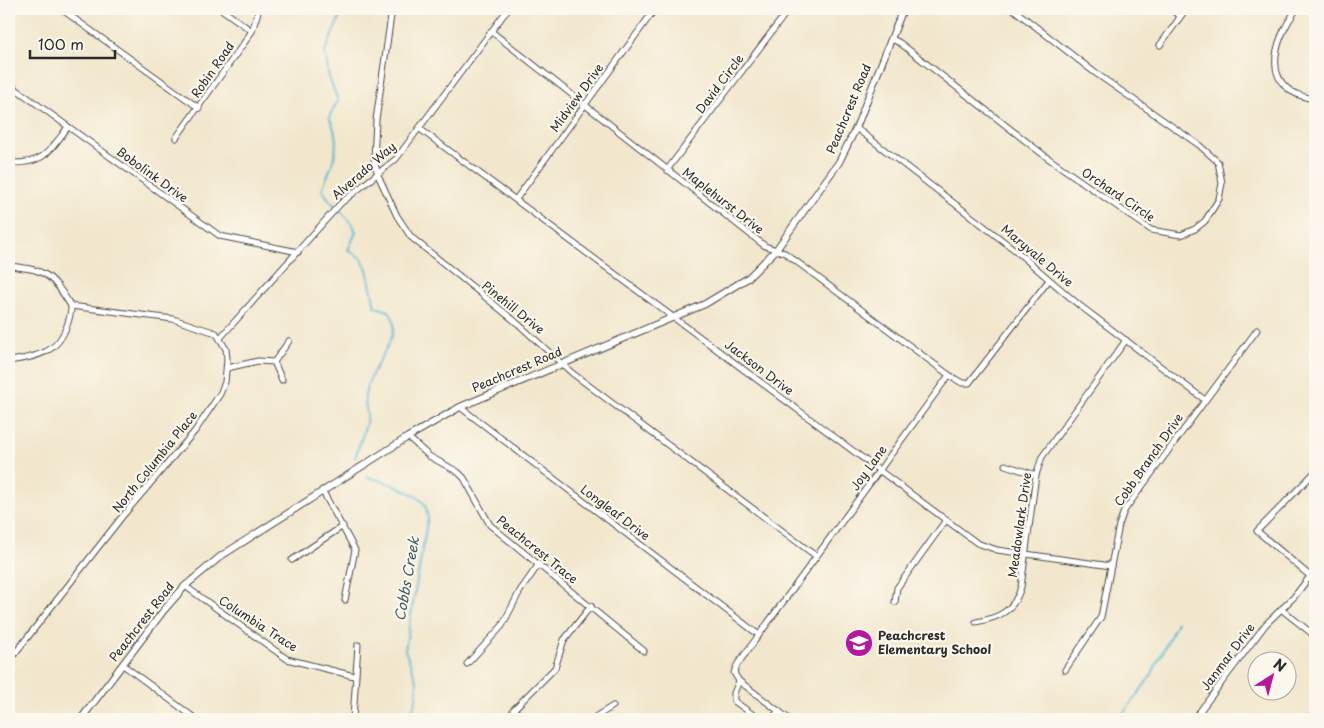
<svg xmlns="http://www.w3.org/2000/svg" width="1324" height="728" font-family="'Playpen Sans',sans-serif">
<rect width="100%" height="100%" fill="#fbf7ec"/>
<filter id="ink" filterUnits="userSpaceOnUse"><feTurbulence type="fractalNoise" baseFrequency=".02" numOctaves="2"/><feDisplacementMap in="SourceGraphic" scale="10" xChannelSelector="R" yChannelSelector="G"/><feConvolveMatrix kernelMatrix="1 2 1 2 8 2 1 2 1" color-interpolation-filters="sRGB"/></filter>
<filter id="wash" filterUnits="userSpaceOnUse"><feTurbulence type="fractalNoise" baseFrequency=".0096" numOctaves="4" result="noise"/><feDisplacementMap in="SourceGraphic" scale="20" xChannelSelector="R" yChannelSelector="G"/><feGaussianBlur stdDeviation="1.12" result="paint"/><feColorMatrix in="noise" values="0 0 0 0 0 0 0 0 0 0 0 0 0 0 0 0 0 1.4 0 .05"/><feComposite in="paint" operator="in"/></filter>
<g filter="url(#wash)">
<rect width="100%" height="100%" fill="#f2e7cd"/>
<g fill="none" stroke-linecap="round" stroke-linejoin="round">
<g stroke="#54b9d3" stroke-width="2">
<path d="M343,9L325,52L329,78L338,100L329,117C343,143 333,164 322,189C330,206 351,216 356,232L348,250L361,258L367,269L375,307L389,311C395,320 395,325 392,336C385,354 373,368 367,387C362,402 367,405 367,417C366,430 358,446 355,458"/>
<path d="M367,477C381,480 417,492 425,505C426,508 427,513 428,517L405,650L417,682L416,700L409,719"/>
<polyline points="1119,719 1151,676 1177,622"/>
</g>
</g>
</g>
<g filter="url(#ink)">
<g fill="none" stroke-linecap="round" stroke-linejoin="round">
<defs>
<g id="minor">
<polyline points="61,9 199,108"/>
<polyline points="221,9 252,31"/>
<polyline points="392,9 376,120 374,160 378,175 397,216 411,237 516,322 572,373 816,556"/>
<polyline points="1170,9 1180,16"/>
<path d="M1297,9C1272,42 1259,91 1315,99"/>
<polyline points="492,32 765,246 785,253 949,375"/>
<polyline points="892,39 900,43 1045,156 1151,230 1181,235 1195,229 1205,221 1219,199 1222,183 1218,162 1199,145 1094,72 1013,9"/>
<polyline points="1160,45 1186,9"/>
<polyline points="9,84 220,236 298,252"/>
<polyline points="856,128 1015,250 1079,305 1205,400"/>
<polyline points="420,129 977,543 997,550 1111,566"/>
<polyline points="176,138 244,43 252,31 259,9"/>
<path d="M9,163C44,164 48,153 68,127"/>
<polyline points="667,170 789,9"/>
<polyline points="516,199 655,9"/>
<path d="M9,266C47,270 51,274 71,306V310C64,349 46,356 9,361"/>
<polyline points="220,338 341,203 396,159 508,9"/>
<polyline points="274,362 289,341"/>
<polyline points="227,368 258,361 274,362 282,380"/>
<polyline points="460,407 759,635"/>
<polyline points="408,437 429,456 458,472 464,478 490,525 644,651"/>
<polyline points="1005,465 1036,475"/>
<polyline points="322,490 355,550 345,600"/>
<polyline points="292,560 343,526"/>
<polyline points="1310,576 1257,531 1315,472"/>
<polyline points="185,586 287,659 354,676"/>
<polyline points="895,602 897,588 946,520"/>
<polyline points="1281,609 1315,636"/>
<path d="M976,622C999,618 1014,611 1021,587L1036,475L1042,457L1126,340"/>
<polyline points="9,661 121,518 195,431 220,394 225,382 227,359 226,349 216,333 173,319 71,306"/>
<polyline points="467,664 502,626 520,591 539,564"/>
<polyline points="123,665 196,719"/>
<polyline points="1065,670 1101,617 1119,525 1124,511 1257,330"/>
<polyline points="739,681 734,693 734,701 759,719"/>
<polyline points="353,719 358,645"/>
<polyline points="526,719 513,710 555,668 564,640 591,606"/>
<polyline points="592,719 613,706"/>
<polyline points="771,719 779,711"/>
<polyline points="789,719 739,681 734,673 737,665 949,375 962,383 969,383 1049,280"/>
<polyline points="1194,719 1266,624 1294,597 1315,570"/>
<polyline points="1309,719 1315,711"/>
</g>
<polyline id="tertiary" points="81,719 164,610 185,586 221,556 408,437 460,407 705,304 748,278 776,250 839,162 856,128 903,9"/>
</defs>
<use href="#minor" stroke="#494743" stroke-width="7"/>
<use href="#tertiary" stroke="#494743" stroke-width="8"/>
<use href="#minor" stroke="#fff" stroke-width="5"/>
<use href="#tertiary" stroke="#fff" stroke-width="6"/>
</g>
</g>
<defs>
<symbol id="school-disc" viewBox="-11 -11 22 22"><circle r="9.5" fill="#b5179e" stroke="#fbf7ec"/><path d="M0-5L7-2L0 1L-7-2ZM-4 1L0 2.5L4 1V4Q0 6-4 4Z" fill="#fff"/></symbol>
</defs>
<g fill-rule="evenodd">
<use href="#school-disc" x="843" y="627" width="32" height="32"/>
</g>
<g text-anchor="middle" stroke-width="4.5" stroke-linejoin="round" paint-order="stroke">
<g font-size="12" fill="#2b2b2b" stroke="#fbf7ec">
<text transform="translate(213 70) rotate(-55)" y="4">Robin Road</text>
<text transform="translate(720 84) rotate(-53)" y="4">David Circle</text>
<text transform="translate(577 98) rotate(-54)" y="4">Midview Drive</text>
<text transform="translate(849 109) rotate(-67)" y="4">Peachcrest Road</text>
<text transform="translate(364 171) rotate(-41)" y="4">Alverado Way</text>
<text transform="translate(152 175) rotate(36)" y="4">Bobolink Drive</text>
<text transform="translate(1118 195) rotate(34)" y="4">Orchard Circle</text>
<text transform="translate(723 201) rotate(38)" y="4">Maplehurst Drive</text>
<text transform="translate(1037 256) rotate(40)" y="4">Maryvale Drive</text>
<text transform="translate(513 308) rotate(39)" y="4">Pinehill Drive</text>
<text transform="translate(759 368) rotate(37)" y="4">Jackson Drive</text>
<text transform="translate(517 370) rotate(-23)" y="4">Peachcrest Road</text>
<text transform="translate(1149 460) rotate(-55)" y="4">Cobb Branch Drive</text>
<text transform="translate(155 462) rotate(-51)" y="4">North Columbia Place</text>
<text transform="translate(869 468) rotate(-54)" y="4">Joy Lane</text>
<text transform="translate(615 513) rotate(37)" y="4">Longleaf Drive</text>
<text transform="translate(1020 525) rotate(-82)" y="4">Meadowlark Drive</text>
<text transform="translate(537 550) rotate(39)" y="4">Peachcrest Trace</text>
<text transform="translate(142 622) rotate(-52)" y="4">Peachcrest Road</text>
<text transform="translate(258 624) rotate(33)" y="4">Columbia Trace</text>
<text transform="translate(1228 657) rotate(-53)" y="4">Janmar Drive</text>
</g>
<g font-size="12" font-weight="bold" fill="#2b2b2b" stroke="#fbf7ec" text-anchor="start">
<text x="878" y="640">Peachcrest<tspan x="878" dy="14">Elementary School</tspan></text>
</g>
<g font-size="14" font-style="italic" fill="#395d66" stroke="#fbf7ec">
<text transform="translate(407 579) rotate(-80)" y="5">Cobbs Creek</text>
</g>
</g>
<rect width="1324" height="728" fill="none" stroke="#fbf7ec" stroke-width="30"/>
<g transform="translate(1272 676) rotate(36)"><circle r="24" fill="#fbf7ec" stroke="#a8a59f"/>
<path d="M0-4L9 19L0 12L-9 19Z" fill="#b5179e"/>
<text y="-8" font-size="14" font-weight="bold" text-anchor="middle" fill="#2b2b2b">N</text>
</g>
<path d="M30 50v8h85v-8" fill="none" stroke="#2b2b2b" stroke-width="2.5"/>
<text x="38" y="50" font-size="15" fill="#2b2b2b" stroke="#fbf7ec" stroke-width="4" paint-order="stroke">100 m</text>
</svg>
